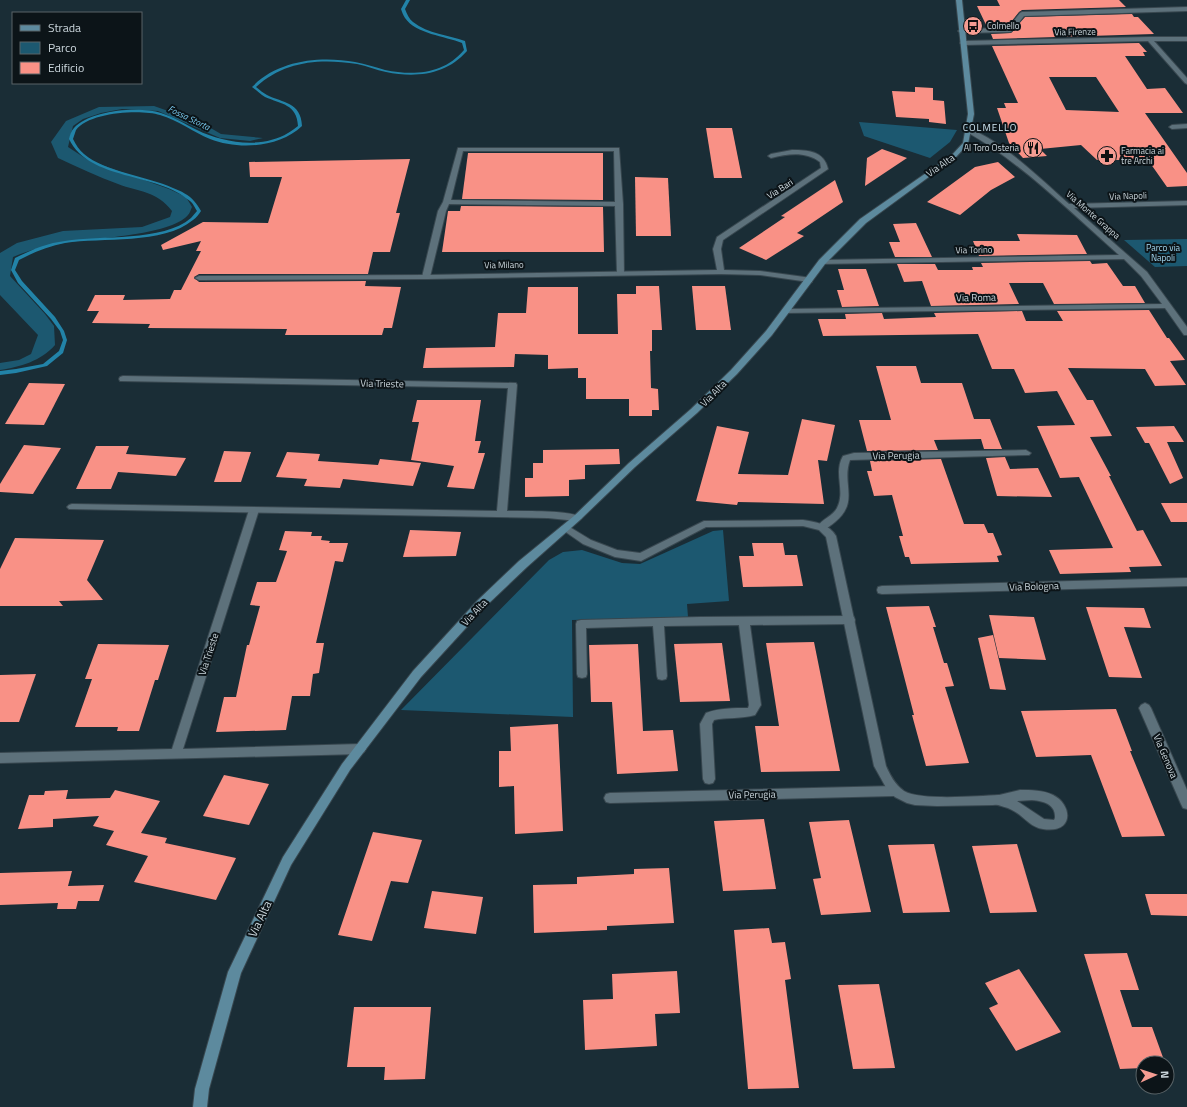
<svg xmlns="http://www.w3.org/2000/svg" width="1187" height="1107" font-family="'Titillium Web',sans-serif">
<rect width="100%" height="100%" fill="#1a2d36"/>
<g fill="#1c5870">
<path d="M154,106L202,123L221,134L263,138L250,141L220,138L158,111L122,109L101,113L83,119L73,126L68,147L88,160L169,189L186,197L192,207C191,209 190,213 188,215C170,236 91,238 63,243C46,246 29,250 13,257L10,276L45,314L54,326L55,345C41,361 20,367 0,370V363L19,360L31,354L38,335L0,295V253L17,243L63,231L142,227L170,217L172,211C157,191 139,192 118,184C98,177 78,167 58,158L51,142L66,121L99,107Z"/>
<polygon points="859,122 957,130 950,142 930,158 864,136"/>
<polygon points="1187,239 1187,266 1155,267 1124,240"/>
<polygon points="723,530 729,601 687,604 688,617 572,620 573,717 401,710 549,560 563,552 582,550 622,563 640,564 713,531"/>
</g>
<g fill="none" stroke-linecap="round" stroke-linejoin="round">
<path fill="#2283a8" fill-rule="evenodd" d="M406,0H410L405,9C407,14 409,19 413,22C428,34 449,35 465,41L467,51C446,75 416,78 386,72C376,70 367,66 357,64C320,58 284,61 256,87C260,90 263,93 267,95C283,103 301,102 302,126C279,148 238,150 210,139C193,132 178,120 160,115C141,109 89,112 76,130C75,133 74,136 73,139C76,145 79,150 84,154C105,172 147,176 173,188C181,191 189,195 194,201C197,204 199,208 201,211C199,214 196,218 193,220C163,245 102,237 65,243C49,246 34,252 19,260L15,270L22,281L55,317L64,331L67,340L63,353L47,366L16,373L0,375V371L16,369L43,364L59,351L63,340L60,331L51,319L18,283L11,270L15,258C31,250 47,243 65,241C100,235 163,242 191,218C193,216 195,213 197,211C195,208 193,203 190,201C157,172 89,181 69,139C70,135 71,131 74,128C90,110 139,106 161,113C174,117 185,124 197,130C223,143 262,149 288,133C292,131 295,128 298,126C297,104 281,104 265,97C260,94 256,90 252,87C278,60 320,56 355,62C366,64 375,67 385,70C414,76 444,74 464,50L462,43C445,36 416,34 405,18C403,15 402,12 401,9Z"/>
</g>
<g fill="#f99186" fill-rule="evenodd">
<polygon points="997,0 1119,0 1126,7 1022,10 1019,12 1007,27 987,27 977,6 1000,6"/>
<polygon points="1132,14 1134,17 1138,17 1154,34 993,39 991,34 1011,33 1025,17"/>
<path d="M1139,43L1147,52H1143L1145,56H1125L1147,89L1165,88L1183,113H1145L1187,173V186L1167,187L1148,160H1097L1081,145L1040,149L1047,156L1023,158L1009,143L997,108H1006L1004,103H1018L992,46ZM1049,77H1096L1119,112L1066,110Z"/>
<polygon points="915,87 933,88 933,100 944,101 946,124 929,122 929,119 896,117 892,91 915,92"/>
<polygon points="706,128 732,128 742,178 714,178"/>
<polygon points="882,149 907,158 865,186 867,158"/>
<polygon points="468,153 603,153 603,200 462,199"/>
<polygon points="410,159 396,213 400,213 390,252 373,252 368,274 199,274 194,277 199,282 366,281 365,286 401,287 392,328 384,328 382,335 285,335 287,329 148,328 150,324 92,323 99,311 87,311 95,295 125,295 123,300 170,299 174,290 181,290 201,251 196,251 201,241 163,250 161,245 203,222 268,223 282,177 250,177 249,162"/>
<polygon points="998,162 1015,177 991,190 960,215 927,202 975,167"/>
<polygon points="635,177 668,178 671,236 636,236"/>
<polygon points="835,180 843,202 797,233 804,236 766,260 739,248 785,217 781,216"/>
<polygon points="461,206 603,207 604,252 442,252 448,211 460,211"/>
<polygon points="916,223 932,257 895,257 889,242 900,242 893,224"/>
<polygon points="1017,234 1077,235 1087,254 979,256 973,241 1020,241"/>
<polygon points="1090,261 1092,264 1107,263 1123,286 1135,286 1145,303 1054,304 1043,283 1009,283 1019,304 931,306 922,281 904,282 897,264 935,264 938,270 973,270 972,267 983,267 981,263"/>
<polygon points="838,269 866,269 879,306 842,307 837,290 844,290"/>
<polygon points="636,286 659,286 662,330 652,330 652,351 650,351 651,388 658,389 659,410 652,410 652,416 629,416 629,399 586,399 586,378 578,378 578,368 548,369 548,355 515,354 514,367 423,368 426,348 495,347 498,313 526,313 528,287 578,287 578,334 618,334 617,294 636,294"/>
<polygon points="692,286 725,286 731,330 696,330"/>
<polygon points="1149,310 1167,338 1169,338 1185,360 1170,361 1186,385 1155,386 1145,369 1068,368 1087,400 1093,400 1112,436 1090,437 1111,476 1109,476 1137,531 1143,530 1162,566 1129,567 1131,572 1060,574 1049,550 1113,548 1079,477 1060,478 1037,426 1075,425 1057,391 1025,393 1014,369 992,369 978,334 823,336 818,319 846,319 845,314 882,313 884,319 936,317 934,313 1022,311 1026,321 1063,321 1057,311"/>
<polygon points="876,366 916,366 921,383 962,383 974,419 990,419 1002,449 984,449 981,439 934,440 938,450 867,451 859,420 891,420"/>
<polygon points="29,383 65,384 44,425 5,424"/>
<polygon points="417,400 481,400 475,441 481,441 478,453 485,453 474,489 447,487 454,466 411,460 419,422 412,422"/>
<polygon points="802,419 835,425 827,461 818,460 824,504 738,502 737,505 696,501 717,426 749,432 738,474 788,475"/>
<polygon points="1174,426 1184,442 1167,442 1183,478 1170,484 1149,443 1145,443 1136,427"/>
<polygon points="24,445 61,448 33,494 0,492 0,484"/>
<polygon points="96,446 129,446 126,454 186,458 176,476 118,472 111,489 76,489"/>
<polygon points="619,449 620,464 585,465 585,479 569,480 569,496 525,497 525,478 533,478 533,463 543,463 543,450"/>
<polygon points="224,451 251,452 241,482 214,482"/>
<polygon points="287,452 320,454 318,461 378,465 380,459 421,463 413,486 343,479 340,488 304,486 307,479 276,477"/>
<polygon points="1005,457 1010,469 1038,468 1052,497 997,496 986,458"/>
<polygon points="941,459 964,524 984,524 988,533 993,533 1002,555 997,556 999,562 911,564 909,557 905,557 899,536 903,536 892,495 874,496 867,471 872,471 870,461"/>
<polygon points="1161,503 1187,503 1187,522 1171,522"/>
<polygon points="410,530 461,532 456,556 403,557"/>
<polygon points="285,531 312,532 311,536 322,536 321,540 330,541 329,543 348,543 343,562 335,561 316,643 324,643 319,673 313,674 310,696 292,696 286,730 216,732 224,697 236,697 247,645 249,645 260,606 250,605 257,582 276,582 287,551 279,550"/>
<polygon points="15,538 104,540 87,580 103,600 59,601 63,606 0,606 0,569"/>
<polygon points="752,543 783,543 785,555 797,555 803,586 743,587 739,556 754,556"/>
<polygon points="929,606 936,627 933,627 944,663 947,663 954,686 945,687 969,763 926,766 912,715 914,715 886,607"/>
<polygon points="1086,607 1144,608 1151,628 1124,627 1142,678 1109,677"/>
<polygon points="989,615 1034,617 1046,660 999,658"/>
<polygon points="993,635 1006,690 990,689 978,638"/>
<polygon points="814,642 840,771 761,772 755,726 779,726 766,643"/>
<polygon points="722,643 730,701 680,702 674,644"/>
<polygon points="98,644 169,645 158,680 155,680 139,731 117,731 118,727 75,727 92,679 85,679"/>
<polygon points="638,644 643,731 673,730 678,771 617,774 612,702 591,702 589,645"/>
<polygon points="36,674 19,722 0,722 0,675"/>
<polygon points="1116,709 1132,751 1130,751 1165,836 1122,837 1091,755 1036,757 1021,711"/>
<polygon points="558,724 563,831 515,834 514,786 499,787 499,751 511,751 510,727"/>
<polygon points="224,775 269,784 249,825 203,816"/>
<polygon points="68,790 66,799 110,798 115,790 160,801 141,833 167,838 165,843 236,858 216,900 134,882 148,856 106,845 114,831 93,826 99,816 53,819 53,827 18,829 29,795 44,795 45,791"/>
<polygon points="764,819 776,889 723,891 714,821"/>
<polygon points="849,820 871,912 821,915 813,879 821,878 809,822"/>
<polygon points="373,832 422,840 408,883 391,881 372,941 338,935"/>
<polygon points="934,844 950,912 903,913 888,845"/>
<polygon points="1017,844 1037,912 990,913 972,846"/>
<polygon points="669,868 674,923 607,926 607,930 534,933 533,885 577,884 577,877 634,874 634,869"/>
<polygon points="72,871 68,886 104,885 99,901 78,901 76,909 57,909 58,903 0,905 0,873"/>
<polygon points="432,891 483,897 476,934 424,928"/>
<polygon points="1145,894 1187,894 1187,916 1151,915"/>
<polygon points="769,928 772,943 785,942 791,979 785,980 799,1088 748,1089 734,930"/>
<polygon points="1127,953 1139,990 1120,990 1132,1027 1152,1027 1165,1063 1143,1063 1143,1068 1120,1069 1084,954"/>
<polygon points="1019,969 1061,1032 1016,1051 989,1008 998,1004 985,983"/>
<polygon points="677,971 680,1013 655,1014 657,1046 585,1050 583,1000 613,999 612,974"/>
<polygon points="879,984 895,1068 853,1069 838,985"/>
<polygon points="354,1007 431,1007 425,1079 384,1080 385,1067 347,1067"/>
</g>
<g fill="none" stroke-linecap="round" stroke-linejoin="round">
<defs>
<g id="service">
<polygon points="1187,124 1187,128 1172,129 1169,127 1172,125"/>
<path d="M458,148H619L623,204L624,275H618L617,273L615,206L449,204L446,211L430,277L429,279H423L422,277L438,211L443,202ZM463,151H614L615,202L451,200Z"/>
<path d="M1026,450L1031,453L1029,455L850,460C841,484 860,501 835,522C831,525 827,529 822,530L817,527C822,519 833,516 837,508C846,491 833,473 843,456L854,453Z"/>
<polygon points="254,507 259,510 183,749 360,744 364,746 366,749 364,752 360,754 0,763 0,753 172,749 249,510"/>
<polygon points="1187,578 1187,586 882,594 878,593 877,590 878,587 882,586"/>
<path d="M850,616L854,617L855,620L854,623L850,624L750,625L761,705L755,715C742,719 727,717 714,720L712,724L715,779L713,783L709,784L705,783L703,779L700,724L706,713C719,708 734,708 748,708L749,705L739,625L664,626L667,676L666,679L662,680L658,679L657,676L653,626L586,628L587,674L586,677L582,678L578,677L577,674L576,624L577,621L581,620L700,617Z"/>
<polygon points="894,786 898,787 900,791 898,795 894,796 610,803 606,802 604,798 606,794 610,793"/>
<path d="M1020,790C1031,790 1043,790 1053,795C1073,805 1074,834 1043,829C1031,828 1023,815 1012,810C1007,807 1000,806 995,804L993,800L995,796ZM1032,800C1043,801 1056,804 1055,818L1054,820L1044,819L1017,801Z"/>
</g>
<g id="minor">
<polygon points="1187,7 1187,11 1024,16 1012,31 1010,32 961,33 958,31 961,29 1008,28 1020,13 1022,12"/>
<polygon points="1149,37 1187,37 1187,41 1154,41 1187,78 1187,84 1185,83 1148,41 963,45 960,43 963,41"/>
<path d="M969,129C1000,139 1044,182 1069,204L1187,201V205L1074,208L1147,272L1187,327V335H1184L1165,308L783,313L782,311L786,309L1162,304L1141,276L1124,259L819,264L818,262L822,260L1119,255C1070,212 1023,164 967,132V130Z"/>
<path d="M792,150C808,150 824,151 828,169L723,240L721,249L724,270L760,271L812,278V282H809L760,275L721,274L426,279L199,280L195,278L199,276L426,275L717,270L713,249L717,237L821,168L820,162C805,151 788,154 771,158L768,156L771,154Z"/>
<path d="M123,376L516,383L517,385L507,511C519,511 576,510 582,518L577,521L548,518L69,509L67,507L69,505L72,504L497,511L508,388L120,381L119,379L120,377Z"/>
<path d="M803,520C816,522 829,524 836,536L886,766C890,775 895,785 904,791C921,801 978,796 999,795L1003,796L1005,800L1003,804L993,805L937,806L915,805L907,803L895,797L888,791L874,766L826,537L819,530L803,526L706,527L641,561L615,557L583,544L560,528L562,526H568L591,540L617,550L640,553L704,521Z"/>
<polygon points="1145,703 1149,705 1151,708 1187,790 1187,809 1183,808 1181,804 1139,708 1141,705"/>
</g>
<polygon id="secondary" points="956,0 962,0 974,114 968,144 956,157 866,223 825,264 772,335 737,374 697,413 635,467 580,520 527,567 486,606 421,677 350,770 291,865 241,973 209,1089 207,1107 193,1107 195,1089 228,972 283,857 342,764 413,671 478,600 519,561 574,516 629,463 691,409 731,370 766,331 819,260 860,219 952,155 963,143 968,114"/>
</defs>
<use href="#service" stroke="#38474f" stroke-width="2"/>
<use href="#minor" stroke="#38474f" stroke-width="2"/>
<use href="#secondary" stroke="#38474f" stroke-width="2"/>
<use href="#service" fill="#5d717b" fill-rule="evenodd"/>
<use href="#minor" fill="#5d717b" fill-rule="evenodd"/>
<use href="#secondary" fill="#5d8a9e" fill-rule="evenodd"/>
</g>
<defs>
<symbol id="bus-disc" viewBox="-11 -11 22 22"><circle r="9.5" fill="#f59c92" stroke="#0c1418"/><path d="M-5-6H5V4H4V6H2V4H-2V6H-4V4H-5ZM-3.5-4V0h7V-4ZM-3.5 1.2v1.5H-2V1.2ZM2 1.2v1.5H3.5V1.2Z" fill="#111"/></symbol>
<symbol id="restaurant-disc" viewBox="-11 -11 22 22"><circle r="9.5" fill="#f59c92" stroke="#0c1418"/><path d="M-5-6h1v4h1v-4h1v4h1v-4h1v5L-1.5 .5V6h-2V.5L-5-1ZM5-6V6H3V1.5H1.5Q1.5-4 5-6Z" fill="#111"/></symbol>
<symbol id="pharmacy-disc" viewBox="-11 -11 22 22"><circle r="9.5" fill="#f59c92" stroke="#0c1418"/><path d="M-2-6h4v4h4v4h-4v4h-4v-4h-4v-4h4Z" fill="#111"/></symbol>
</defs>
<g fill-rule="evenodd">
<use href="#bus-disc" x="962" y="15" width="22" height="22"/>
<use href="#restaurant-disc" x="1022" y="137" width="22" height="22"/>
<use href="#pharmacy-disc" x="1096" y="145" width="22" height="22"/>
</g>
<g text-anchor="middle" stroke-width="4" stroke-linejoin="round" paint-order="stroke">
<g font-size="9" fill="#cbd6dc" stroke="#0c1418" text-anchor="start">
<text x="987" y="29">Colmello</text>
<text x="1019" y="151" text-anchor="end">Al Toro Osteria</text>
<text x="1121" y="154">Farmacia ai<tspan x="1121" dy="10">tre Archi</tspan></text>
</g>
<g font-size="9" fill="#cbd6dc" stroke="#0c1418">
<text transform="translate(1075 32) rotate(-1)" y="3">Via Firenze</text>
<text transform="translate(780 189) rotate(-33)" y="3">Via Bari</text>
<text transform="translate(1128 196) rotate(-2)" y="3">Via Napoli</text>
<text transform="translate(1093 215) rotate(41)" y="3">Via Monte Grappa</text>
<text transform="translate(974 250) rotate(-1)" y="3">Via Torino</text>
<text transform="translate(504 265) rotate(-1)" y="3">Via Milano</text>
</g>
<g font-size="9" font-style="italic" fill="#7acbf0" stroke="#0c1418">
<text transform="translate(189 118) rotate(26)" y="3">Fossa Storta</text>
</g>
<g font-size="9" fill="#a5d8f1" stroke="#0c1418">
<text x="1163" y="251">Parco via<tspan x="1163" dy="10">Napoli</tspan></text>
</g>
<g font-size="10" letter-spacing="1" fill="#cfe6f2" stroke="#0c1418">
<text x="990" y="131">COLMELLO</text>
</g>
<g font-size="10" fill="#cbd6dc" stroke="#0c1418">
<text transform="translate(940 165) rotate(-35)" y="4">Via Alta</text>
<text transform="translate(976 297) rotate(-1)" y="4">Via Roma</text>
<text transform="translate(382 383) rotate(1)" y="4">Via Trieste</text>
<text transform="translate(713 393) rotate(-45)" y="4">Via Alta</text>
<text transform="translate(896 455) rotate(-1)" y="4">Via Perugia</text>
<text transform="translate(1034 586) rotate(-2)" y="4">Via Bologna</text>
<text transform="translate(474 612) rotate(-47)" y="4">Via Alta</text>
<text transform="translate(208 654) rotate(-72)" y="4">Via Trieste</text>
<text transform="translate(1166 756) rotate(67)" y="4">Via Genova</text>
<text transform="translate(752 794) rotate(-1)" y="4">Via Perugia</text>
</g>
<g font-size="12" fill="#cbd6dc" stroke="#0c1418">
<text transform="translate(260 919) rotate(-65)" y="4">Via Alta</text>
</g>
</g>
<rect x="12" y="12" width="130" height="72" fill="#0c1418" stroke="#586266"/>
<rect x="20" y="25" width="20" height="6" fill="#5d8a9e" stroke="#586266"/>
<text x="48" y="32" font-size="12" fill="#cbd6dc">Strada</text>
<rect x="20" y="42" width="20" height="12" fill="#1c5870" stroke="#586266"/>
<text x="48" y="52" font-size="12" fill="#cbd6dc">Parco</text>
<rect x="20" y="62" width="20" height="12" fill="#f99186" stroke="#586266"/>
<text x="48" y="72" font-size="12" fill="#cbd6dc">Edificio</text>
<g transform="translate(1155 1075) rotate(87)"><circle r="19" fill="#0c1418" stroke="#586266"/>
<path d="M0-3L7 15L0 10L-7 15Z" fill="#f59c92"/>
<text y="-6" font-size="11" font-weight="bold" text-anchor="middle" fill="#cbd6dc">N</text>
</g>
</svg>
